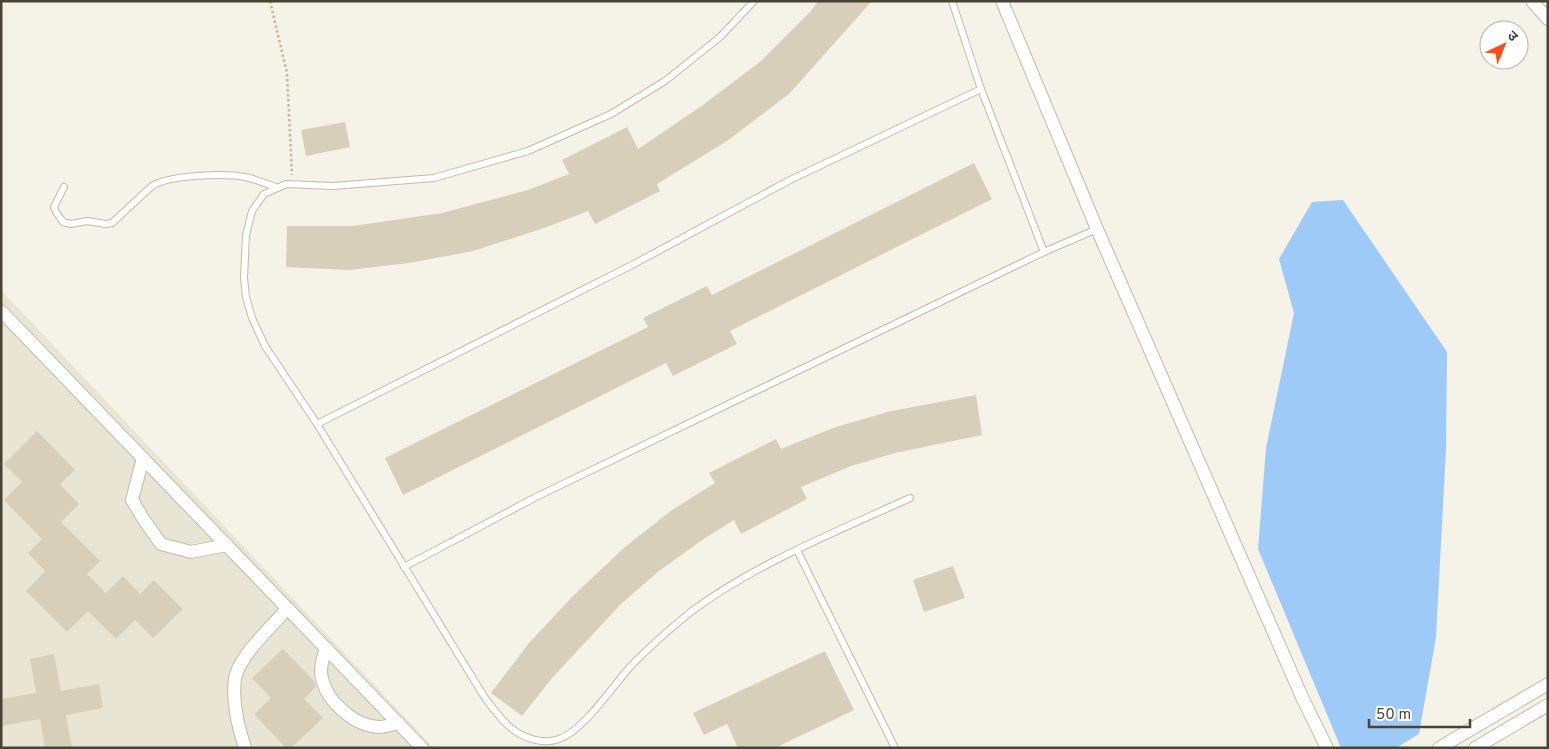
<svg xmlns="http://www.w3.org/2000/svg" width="1549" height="749" font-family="Overpass,'Noto Sans Devanagari',sans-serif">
<rect width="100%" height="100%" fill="#f5f2e7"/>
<polygon fill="#e9e5d4" points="1,290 434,748 1,748"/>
<polygon fill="#9ecaf7" points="1343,200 1447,352 1446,449 1436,637 1419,734 1396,748 1341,748 1258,549 1266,448 1294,313 1279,259 1312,202"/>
<g fill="#d8cfbb">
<polygon points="818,1 872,1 789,94 727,141 657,184 660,191 595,224 588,211 547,227 473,251 409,263 349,270 286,267 287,226 353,226 442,213 528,190 569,174 562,160 627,127 638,149 703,105 761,61 811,11"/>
<polygon points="345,122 350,147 306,156 301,130"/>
<polygon points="974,163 992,199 730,331 737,344 673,376 666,363 403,495 385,458 648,327 643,318 707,286 712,295"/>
<polygon points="976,395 982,435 895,453 851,466 801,487 807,499 741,534 734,520 702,540 659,571 621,604 552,678 522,716 491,693 529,643 574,595 625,547 672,510 715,483 709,473 776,439 781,449 833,428 887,412"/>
<polygon points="37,431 75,470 60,484 79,504 61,522 100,561 87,574 106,593 123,576 140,594 154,580 183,609 153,638 135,620 116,639 88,611 67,632 26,591 45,571 28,553 42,539 4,500 22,482 4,464"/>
<polygon points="953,566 965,598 924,612 913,580"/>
<polygon points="283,649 314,681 316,687 304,699 323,718 291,748 286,748 254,714 271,698 252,678"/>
<polygon points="825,651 854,710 775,748 738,748 727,724 704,735 693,713"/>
<polygon points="54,654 61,691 99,684 103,708 66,715 72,748 45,748 40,719 1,726 1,699 36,693 30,659"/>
</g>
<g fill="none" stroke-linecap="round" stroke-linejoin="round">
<defs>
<g id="lane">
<path d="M754,1L720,37L665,81L611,114L528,151L434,178L333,186L286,184L264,194L252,211L246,235L244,278L246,297L252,318L265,346L317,424L485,698C493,708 500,719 510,727C522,738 543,745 559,739C583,731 612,687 630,667C649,647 671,628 692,611C757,563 836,532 910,498"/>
<polyline points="952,1 981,89 1044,252"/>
<path d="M64,187L54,207L56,212L63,222L71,224L87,221L106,224L112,223L152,186C169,175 224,173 245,177C256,179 267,184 278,188"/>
<polyline points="317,424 632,265 790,180 981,89"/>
<polyline points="797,550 895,748"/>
<polyline points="404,567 536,497 1044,252 1097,229"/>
</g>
<g id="street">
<polyline points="1002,1 1097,229 1302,697 1327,748"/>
<polyline points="1532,1 1548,19"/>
<polyline points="1,311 422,748"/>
<polyline points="143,458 132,500 144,520 161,544 191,552 227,545"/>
<path d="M326,648C324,655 321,663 321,671C322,698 353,726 379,727C385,727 393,724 399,723"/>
<path d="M245,748C238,727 232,701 235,679C238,657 273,625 288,608"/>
<polyline points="1439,748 1548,684"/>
<polyline points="1475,748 1548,705"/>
</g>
</defs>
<use href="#lane" stroke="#c1bba8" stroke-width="8"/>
<use href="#street" stroke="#c1bba8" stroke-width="14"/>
<polyline stroke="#c4b998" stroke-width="2.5" stroke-dasharray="2.5 2.5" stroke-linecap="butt" points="270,1 287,73 292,175"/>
<use href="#lane" stroke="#fff" stroke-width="6"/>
<use href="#street" stroke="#fff" stroke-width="12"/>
</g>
<rect width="1549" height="749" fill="none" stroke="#494335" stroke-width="5"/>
<g transform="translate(1504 45) rotate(44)"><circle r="24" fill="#ffffff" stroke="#b6b4ae"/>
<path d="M0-4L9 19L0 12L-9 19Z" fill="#ff4d14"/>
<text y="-8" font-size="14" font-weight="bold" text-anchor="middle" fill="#494335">उ</text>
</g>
<path d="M1369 719v8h101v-8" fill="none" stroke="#494335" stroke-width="2.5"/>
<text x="1376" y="719" font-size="15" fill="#494335" stroke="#ffffff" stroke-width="4" paint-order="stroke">50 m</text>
</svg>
